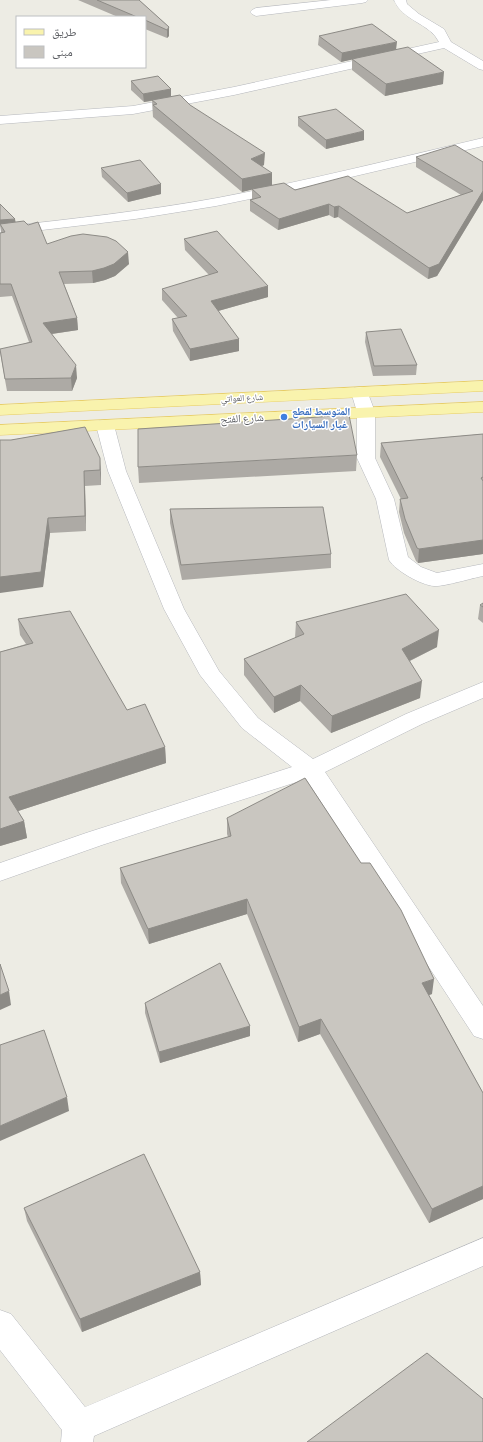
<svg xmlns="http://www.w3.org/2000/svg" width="483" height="1442" font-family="'Source Sans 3','Noto Naskh Arabic',sans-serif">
<rect width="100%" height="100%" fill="#edece4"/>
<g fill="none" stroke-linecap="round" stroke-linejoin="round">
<defs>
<g id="minor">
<polygon points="331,0 368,0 366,2 362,3 256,16 252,14 250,12 252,10 256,8"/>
<path d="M394,0H406L407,4L419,14L444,29L451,42L483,61V70L479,69L444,48L234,95L133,114L0,124V116L133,106L234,87L439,42C430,23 402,21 394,0Z"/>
<path d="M483,138V146L317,185L216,206L135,219L0,235V227C72,219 145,211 217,198C306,181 394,159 483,138Z"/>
<path d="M360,387L366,388L375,412V458L394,499L408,557L421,567L437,573L483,564V576C472,578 443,587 434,586C421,585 396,571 389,560L376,499L357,458V412L351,392L354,388Z"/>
<polygon points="105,420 111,421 114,425 126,471 184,609 219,671 258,718 313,759 406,714 483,682 483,698 422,724 325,772 483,1006 483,1039 474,1036 306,779 102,845 0,881 0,863 86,833 292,767 242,728 200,675 164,609 108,471 96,425 99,421"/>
<polygon points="483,1238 483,1266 94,1436 93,1442 61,1442 62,1430 0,1350 0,1310 11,1314 85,1407"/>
</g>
<g id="primary">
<polygon points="483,381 483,391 0,415 0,405"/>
<polygon points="483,402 483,412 0,435 0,425"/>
</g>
</defs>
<use href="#minor" stroke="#b6b8bd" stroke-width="1"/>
<use href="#primary" stroke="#e7cc63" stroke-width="1"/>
<use href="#minor" fill="#fff" fill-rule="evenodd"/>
<use href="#primary" fill="#f9f3ad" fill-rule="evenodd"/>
</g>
<g fill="#adaaa5">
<polygon points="78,0 139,0 169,27 169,36 167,38 145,29 145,17 118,17"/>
<polygon points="319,36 396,49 443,84 385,96 352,70 352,59 341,62 318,45"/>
<polygon points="131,81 171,89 171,97 190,105 264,165 262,166 272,185 407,213 461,195 416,167 416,157 483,162 483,200 437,276 428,279 338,217 334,218 329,215 278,230 250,211 250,200 252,199 252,189 242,192 153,117 152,101 144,102 131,90"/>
<polygon points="298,117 364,140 326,149 298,126"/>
<polygon points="101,168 161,184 161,194 128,202 102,177"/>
<polygon points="0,204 15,222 47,244 129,264 115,276 105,280 93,283 64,284 77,318 78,330 52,334 77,378 72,391 7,391 0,352 29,342 12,296 0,297 0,233 1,233 0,225"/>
<polygon points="184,239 268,286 268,297 218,311 239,339 239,351 190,361 173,331 172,319 178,318 162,300 162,289 209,275 185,250"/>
<polygon points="366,332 417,365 416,375 373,376 365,342"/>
<polygon points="85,427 101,473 101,485 85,486 86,531 50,533 43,587 11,440"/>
<polygon points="483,434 483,554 418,563 416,561 404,533 399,512 400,499 401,499 380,457 381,443"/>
<polygon points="357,455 356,471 139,483 138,467"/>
<polygon points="170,509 331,554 331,568 182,580 170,523"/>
<polygon points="483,603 483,623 478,619 480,605"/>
<polygon points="18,619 127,710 165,747 166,763 18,811 24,821 27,838 0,846 0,652 26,644 20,635"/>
<polygon points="296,622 437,647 410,661 420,698 331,733 300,701 274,713 244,675 244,659 295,638"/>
<polygon points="227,818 432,994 429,995 483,1093 483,1199 429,1223 320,1034 298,1042 247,914 149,944 121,883 120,868 228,837 227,834"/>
<polygon points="145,1003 250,1036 160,1063 145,1013"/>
<polygon points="24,1208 200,1272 201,1285 82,1332 27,1221"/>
</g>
<g fill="#8d8b86">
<polygon points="169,27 169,36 167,38 167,30"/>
<polygon points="397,42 396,50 341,62 342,53"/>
<polygon points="444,72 443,84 385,96 386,84"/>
<polygon points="171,89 171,97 144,102 143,94"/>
<polygon points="364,131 364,140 326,149 326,140"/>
<polygon points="265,153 264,165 251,171 251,159"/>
<polygon points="272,173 272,185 242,192 242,179"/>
<polygon points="161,184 161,194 128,202 127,193"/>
<polygon points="483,191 483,200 437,276 428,279 429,268"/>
<polygon points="329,204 329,215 278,230 279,219"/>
<polygon points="339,206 338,217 334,218 334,207"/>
<polygon points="15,219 16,224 0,224 0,225 0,220"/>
<polygon points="128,252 129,264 115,276 105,280 93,283 92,271"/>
<polygon points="268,286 268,297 211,313 211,301"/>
<polygon points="77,318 78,330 44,335 43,323"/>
<polygon points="239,339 239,351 190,361 190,349"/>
<polygon points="76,365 77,378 72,391 71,378"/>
<polygon points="100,458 101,473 101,485 100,470"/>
<polygon points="84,471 85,486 86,531 85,516"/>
<polygon points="48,518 50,533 43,587 0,593 0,577"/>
<polygon points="483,540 483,554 418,563 419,549"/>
<polygon points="439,630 437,647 401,665 402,649"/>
<polygon points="422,681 420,698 331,733 332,716"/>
<polygon points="301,685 300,701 274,713 274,697"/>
<polygon points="165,747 166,763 12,813 9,797"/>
<polygon points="24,821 27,838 0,846 0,829"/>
<polygon points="247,899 247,914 149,944 148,929"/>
<polygon points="434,979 432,994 420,998 422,983"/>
<polygon points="9,991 11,1005 0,1010 0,995"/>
<polygon points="321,1019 320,1034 298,1042 299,1027"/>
<polygon points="250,1026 250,1036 160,1063 159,1052"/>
<polygon points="67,1097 69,1111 0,1141 0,1126"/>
<polygon points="483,1186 483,1199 429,1223 432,1209"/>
<polygon points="200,1272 201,1285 82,1332 80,1319"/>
</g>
<g fill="#c9c6c0" stroke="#8d8b86">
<polygon points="97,0 139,0 169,27 167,30 145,20 145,17 137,17"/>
<polygon points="372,24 397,42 342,53 319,36"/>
<polygon points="408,47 444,72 386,84 352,59"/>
<polygon points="158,76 171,89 143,94 131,81"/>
<polygon points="180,95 190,105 265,153 251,159 272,173 242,179 153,105 157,104 152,100"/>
<polygon points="336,109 364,131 326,140 298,117"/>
<polygon points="455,145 483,162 483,191 439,264 429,268 339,206 334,207 329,204 279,219 250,200 261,197 252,189 284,183 295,190 348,176 407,213 473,191 416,157"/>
<polygon points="140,160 161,184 127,193 101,168"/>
<polygon points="0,204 15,219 0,220"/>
<polygon points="24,221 28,225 38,222 47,244 71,236 83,234 107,237 116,241 128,252 114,264 104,268 92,271 59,272 77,318 43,323 76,365 71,378 5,379 0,349 32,342 11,284 0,284 0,233 5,232 0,224"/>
<polygon points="217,231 268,286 211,301 239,339 190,349 172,319 187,316 162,289 218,272 184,239"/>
<polygon points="401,329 417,365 374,366 366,332"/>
<polygon points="349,415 357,455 138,467 138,429"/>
<polygon points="85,427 100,458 100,470 84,471 85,516 48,518 41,572 0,577 0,440 11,440"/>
<polygon points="483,434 483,477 481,478 483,481 483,540 419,549 417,548 405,519 400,499 408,498 381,443"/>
<polygon points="323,507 331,554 181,565 170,509"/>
<polygon points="406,594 439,630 402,649 422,681 332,716 301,685 274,697 244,659 304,634 296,622"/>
<polygon points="483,603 483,607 480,605"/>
<polygon points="70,611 127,710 145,704 165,747 9,797 24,821 0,829 0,652 33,643 18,619"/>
<polygon points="305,778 361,863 370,863 401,910 434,979 422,983 483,1093 483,1186 432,1209 321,1019 299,1027 247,899 148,929 120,868 231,836 227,818"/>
<polygon points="220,963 250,1026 159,1052 145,1003"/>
<polygon points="0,964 9,991 0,995"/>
<polygon points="44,1030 67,1097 0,1126 0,1045"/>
<polygon points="144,1154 200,1272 80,1319 24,1208"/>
<polygon points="427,1353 483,1399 483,1442 307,1442"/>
</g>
<circle fill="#3f7fe0" stroke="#fff" stroke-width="1.5" cx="284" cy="417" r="4"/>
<g text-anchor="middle" stroke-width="3" stroke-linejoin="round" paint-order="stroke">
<g font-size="9" fill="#5c5e63" stroke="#fff">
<text transform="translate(242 398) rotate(-3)" y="3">شارع العواتي</text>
</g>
<g font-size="11" font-weight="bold" fill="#366cbe" stroke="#fff" text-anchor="start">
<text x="292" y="415">المتوسط لقطع<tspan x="292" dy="13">غيار السيارات</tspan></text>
</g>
<g font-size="11" fill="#5c5e63" stroke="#fff">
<text transform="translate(242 418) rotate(-3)" y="4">شارع الفتح</text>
</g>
</g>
<rect x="16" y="16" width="130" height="52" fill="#ffffff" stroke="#bebfc1"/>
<rect x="24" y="29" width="20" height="6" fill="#f9f3ad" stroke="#bebfc1"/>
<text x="52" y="36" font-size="12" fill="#5c5e63">طريق</text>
<rect x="24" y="46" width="20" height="12" fill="#c9c6c0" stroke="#bebfc1"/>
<text x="52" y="56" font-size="12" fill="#5c5e63">مبنى</text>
</svg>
